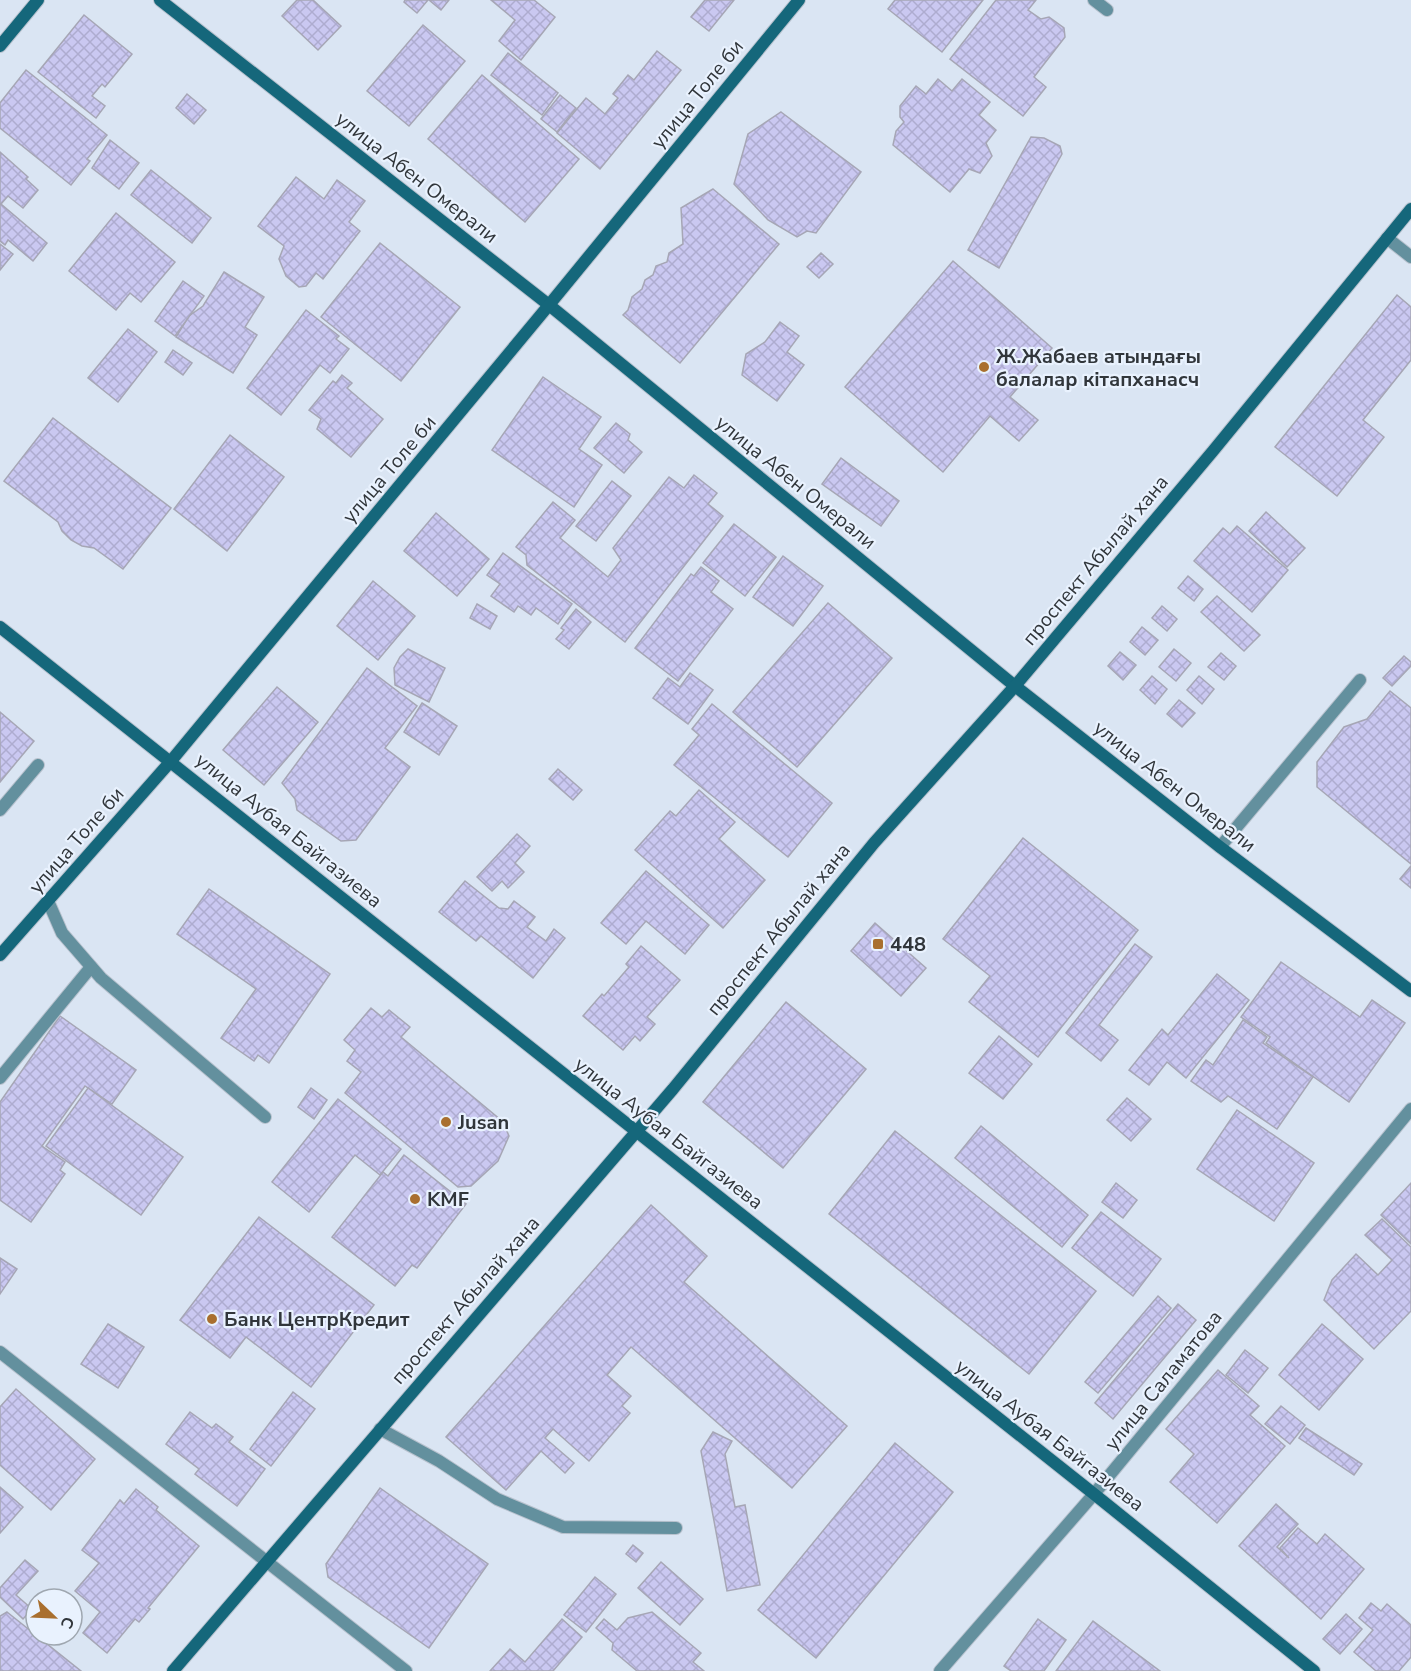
<svg xmlns="http://www.w3.org/2000/svg" width="1411" height="1671" font-family="'Nunito Sans',sans-serif">
<defs>
<pattern id="building-cross-hatch" width="8" height="8" patternUnits="userSpaceOnUse" patternTransform="scale(1.5)"><rect width="8" height="8" fill="#cac8f1"/><path d="M0 0l8 8M0 8l8-8" fill="none" stroke="#aeacd0"/></pattern>
</defs>
<rect width="100%" height="100%" fill="#dae5f3"/>
<g fill="url(#building-cross-hatch)" stroke="#a6a6b5" stroke-width="1.5">
<polygon points="297,0 313,0 341,26 318,50 282,16"/>
<polygon points="405,0 428,0 417,13 404,2"/>
<polygon points="429,0 449,0 441,10"/>
<polygon points="491,0 534,0 555,17 521,60 499,41 515,20"/>
<polygon points="705,0 734,0 709,31 691,17"/>
<polygon points="895,0 983,0 942,52 888,9"/>
<polygon points="996,0 1036,0 1028,10 1041,19 1049,17 1064,28 1065,37 1034,77 1046,87 1023,116 950,59"/>
<polygon points="84,15 132,54 105,87 102,84 92,96 105,106 96,118 38,72"/>
<polygon points="423,25 465,61 409,126 367,91"/>
<polygon points="657,51 681,70 600,169 557,133 586,98 605,114 618,98 613,94 628,75 634,80"/>
<polygon points="508,53 558,93 542,115 491,75"/>
<polygon points="26,70 107,135 87,159 90,161 71,185 0,128 0,103"/>
<polygon points="482,75 579,159 525,222 428,139"/>
<polygon points="938,79 952,91 962,79 990,102 979,115 996,130 986,143 992,156 980,173 969,169 950,192 893,145 896,131 904,122 900,117 900,106 916,86 926,94"/>
<polygon points="187,94 206,110 194,124 176,108"/>
<polygon points="560,95 576,108 557,132 541,119"/>
<polygon points="781,112 861,172 816,233 807,231 797,237 768,220 734,184 748,134"/>
<polygon points="1031,137 1044,138 1060,146 1062,154 999,268 968,250"/>
<polygon points="110,140 139,163 119,189 92,168"/>
<polygon points="0,152 28,177 26,179 38,190 23,208 8,196 1,204 47,243 33,261 8,240 5,245 0,241"/>
<polygon points="151,170 211,218 192,243 131,195"/>
<polygon points="296,177 324,199 337,180 365,201 349,222 360,231 323,279 316,273 306,286 299,287 286,276 279,259 284,246 258,226"/>
<polygon points="713,189 779,244 680,363 623,315 628,310 632,297 642,289 645,280 653,275 656,266 667,262 669,253 683,244 681,208"/>
<polygon points="116,213 175,262 141,302 130,293 116,310 69,271"/>
<polygon points="380,243 460,307 401,381 321,317"/>
<polygon points="0,244 13,254 0,270"/>
<polygon points="821,253 833,264 819,278 807,267"/>
<polygon points="953,261 1052,348 1010,397 1038,420 1019,441 990,416 943,472 845,387"/>
<polygon points="224,272 264,297 245,327 257,335 233,373 176,337 189,316 203,306"/>
<polygon points="183,281 204,296 175,336 155,321"/>
<polygon points="1397,295 1411,307 1411,360 1363,420 1384,437 1337,496 1275,447"/>
<polygon points="306,310 339,336 336,339 349,349 330,373 320,365 281,415 247,388"/>
<polygon points="780,322 799,336 787,352 804,365 777,401 742,375 746,354 765,342"/>
<polygon points="128,329 157,352 118,402 88,378"/>
<polygon points="173,350 192,363 183,375 165,362"/>
<polygon points="342,375 352,383 347,388 383,419 351,457 317,429 321,419 309,410 333,381 336,383"/>
<polygon points="543,377 601,417 579,449 602,465 574,507 492,450"/>
<polygon points="53,418 171,508 123,569 94,548 82,546 71,540 62,531 58,522 4,481"/>
<polygon points="616,423 630,434 628,440 642,452 624,473 594,448"/>
<polygon points="230,435 284,477 227,551 174,509"/>
<polygon points="841,458 899,501 881,526 822,484"/>
<polygon points="694,475 717,493 708,504 723,516 625,642 527,565 526,555 516,547 553,502 575,520 560,538 608,577 621,560 613,548 669,477 684,488"/>
<polygon points="612,481 631,496 596,541 576,526"/>
<polygon points="1266,512 1305,548 1287,567 1249,531"/>
<polygon points="436,513 489,559 457,596 404,551"/>
<polygon points="734,524 776,557 745,596 703,563"/>
<polygon points="1237,526 1288,570 1252,612 1194,561 1223,528 1230,534"/>
<polygon points="503,553 572,604 558,624 536,608 531,615 518,606 514,612 491,596 500,584 487,575"/>
<polygon points="783,556 823,586 793,626 753,597"/>
<polygon points="701,567 719,581 711,592 733,609 678,681 635,648 691,574 694,576"/>
<polygon points="1188,576 1203,589 1194,601 1178,588"/>
<polygon points="373,581 415,616 378,660 337,626"/>
<polygon points="1217,596 1260,635 1244,651 1201,612"/>
<polygon points="828,603 892,658 797,767 733,712"/>
<polygon points="477,604 497,616 490,629 470,618"/>
<polygon points="1162,606 1177,619 1167,631 1152,618"/>
<polygon points="576,609 591,622 569,649 556,639 564,630 561,628"/>
<polygon points="1142,627 1158,640 1145,655 1130,642"/>
<polygon points="408,649 445,668 429,702 395,685 394,668 400,657"/>
<polygon points="1174,649 1191,663 1176,681 1159,667"/>
<polygon points="1120,652 1136,665 1123,680 1108,666"/>
<polygon points="1221,653 1236,666 1224,680 1208,667"/>
<polygon points="1404,656 1411,662 1411,666 1392,686 1383,678"/>
<polygon points="367,668 417,706 385,748 410,767 356,840 341,841 297,810 295,799 282,783"/>
<polygon points="690,673 713,690 688,724 653,698 668,678 680,687"/>
<polygon points="1152,676 1167,689 1155,704 1140,690"/>
<polygon points="1199,676 1214,689 1202,704 1187,690"/>
<polygon points="277,687 318,722 264,785 223,750"/>
<polygon points="1390,691 1411,708 1411,864 1317,787 1317,762 1344,727 1367,719"/>
<polygon points="1179,700 1195,713 1182,727 1167,714"/>
<polygon points="422,703 457,726 439,755 404,732"/>
<polygon points="712,704 832,803 788,857 674,765 699,735 692,729"/>
<polygon points="0,712 34,741 0,782"/>
<polygon points="558,769 582,790 573,800 549,779"/>
<polygon points="699,790 735,822 719,839 765,880 723,928 635,850 670,811 676,816"/>
<polygon points="517,834 530,846 515,863 524,872 508,888 502,881 492,891 477,877"/>
<polygon points="1023,838 1138,930 1038,1057 969,1002 990,976 943,939"/>
<polygon points="1411,866 1411,888 1400,879"/>
<polygon points="646,871 709,925 685,954 646,921 626,944 601,923"/>
<polygon points="465,881 499,908 508,909 514,901 535,917 527,927 546,941 554,929 565,938 533,978 481,936 476,941 439,912"/>
<polygon points="209,889 330,974 269,1063 258,1055 254,1061 221,1038 256,989 177,934"/>
<polygon points="875,923 926,968 901,996 851,951"/>
<polygon points="1135,944 1152,957 1099,1025 1118,1040 1101,1061 1066,1033"/>
<polygon points="641,946 680,980 647,1017 655,1024 640,1041 635,1036 623,1050 583,1016 602,994 604,996 629,967 626,964"/>
<polygon points="1281,962 1360,1017 1372,1000 1405,1023 1349,1102 1266,1043 1270,1037 1241,1017"/>
<polygon points="1217,974 1249,1000 1186,1078 1167,1062 1149,1085 1129,1070 1162,1029 1168,1035"/>
<polygon points="786,1002 866,1069 783,1168 703,1102"/>
<polygon points="371,1008 382,1017 389,1010 410,1027 401,1037 508,1126 506,1129 509,1136 498,1161 471,1186 458,1187 345,1093 361,1072 347,1061 355,1050 344,1040"/>
<polygon points="60,1016 136,1070 112,1104 85,1086 42,1146 65,1162 60,1170 65,1174 31,1222 0,1200 0,1102"/>
<polygon points="1243,1020 1267,1037 1263,1043 1313,1077 1277,1129 1228,1096 1221,1102 1191,1081 1206,1060 1213,1065"/>
<polygon points="999,1036 1032,1064 1003,1099 969,1073"/>
<polygon points="88,1088 183,1157 141,1215 46,1146"/>
<polygon points="311,1088 327,1100 314,1119 298,1107"/>
<polygon points="1127,1098 1151,1119 1131,1141 1107,1120"/>
<polygon points="338,1099 401,1149 380,1175 355,1155 309,1212 272,1182"/>
<polygon points="1237,1110 1314,1163 1274,1221 1197,1169"/>
<polygon points="981,1126 1088,1215 1062,1247 955,1158"/>
<polygon points="895,1131 1096,1291 1029,1374 829,1214"/>
<polygon points="404,1155 466,1204 417,1268 412,1265 395,1286 332,1237 383,1172 388,1176"/>
<polygon points="1116,1183 1137,1200 1123,1218 1102,1202"/>
<polygon points="1411,1183 1411,1244 1381,1215"/>
<polygon points="651,1205 707,1256 684,1282 847,1426 792,1488 631,1347 607,1375 631,1396 622,1406 630,1413 589,1461 553,1429 545,1438 574,1463 565,1473 541,1451 506,1490 446,1437"/>
<polygon points="1101,1212 1161,1259 1133,1296 1072,1248"/>
<polygon points="259,1217 374,1305 311,1387 246,1337 230,1358 180,1320"/>
<polygon points="1382,1219 1411,1247 1411,1311 1374,1349 1324,1300 1332,1280 1356,1254 1378,1275 1392,1260 1365,1235"/>
<polygon points="0,1258 17,1269 0,1294"/>
<polygon points="1158,1296 1171,1308 1098,1393 1085,1382"/>
<polygon points="1178,1304 1196,1320 1113,1419 1095,1403"/>
<polygon points="108,1324 144,1347 118,1388 81,1364"/>
<polygon points="1322,1324 1363,1359 1319,1410 1279,1375"/>
<polygon points="1245,1350 1268,1368 1248,1393 1226,1375"/>
<polygon points="1218,1370 1259,1406 1250,1415 1285,1446 1217,1523 1170,1482 1194,1454 1166,1429"/>
<polygon points="16,1389 95,1459 51,1510 0,1465 0,1407"/>
<polygon points="293,1392 315,1409 271,1466 250,1449"/>
<polygon points="1281,1406 1305,1425 1290,1444 1265,1424"/>
<polygon points="190,1412 212,1428 216,1424 233,1437 229,1442 265,1469 237,1506 195,1474 199,1469 166,1444"/>
<polygon points="1306,1428 1362,1464 1354,1475 1299,1438"/>
<polygon points="713,1432 732,1441 725,1454 735,1507 745,1505 760,1585 727,1591 701,1451"/>
<polygon points="895,1443 953,1492 816,1658 758,1610"/>
<polygon points="0,1487 23,1507 0,1533"/>
<polygon points="380,1488 488,1564 429,1648 328,1577 326,1564"/>
<polygon points="136,1489 158,1507 156,1510 199,1546 148,1608 150,1609 139,1622 135,1619 107,1653 83,1633 100,1612 75,1591 99,1563 82,1550 120,1500 124,1504"/>
<polygon points="1276,1504 1298,1524 1277,1547 1289,1558 1280,1548 1298,1528 1317,1544 1325,1534 1364,1569 1321,1619 1239,1546"/>
<polygon points="633,1545 643,1553 636,1562 626,1554"/>
<polygon points="25,1560 38,1571 16,1595 32,1609 23,1619 0,1597 0,1588"/>
<polygon points="661,1562 703,1599 680,1625 638,1588"/>
<polygon points="595,1577 616,1594 586,1632 564,1615"/>
<polygon points="1371,1603 1381,1611 1387,1604 1411,1625 1411,1657 1399,1671 1376,1671 1354,1652 1373,1630 1359,1618"/>
<polygon points="7,1612 81,1671 0,1671 0,1616"/>
<polygon points="652,1612 701,1653 693,1662 704,1671 637,1671 612,1650 613,1643 596,1628 604,1619 617,1630 628,1618"/>
<polygon points="1346,1614 1362,1629 1340,1654 1323,1639"/>
<polygon points="562,1619 582,1637 553,1671 490,1671 510,1649 525,1662"/>
<polygon points="1038,1619 1066,1640 1044,1671 1011,1671 1004,1666"/>
<polygon points="1093,1621 1160,1671 1056,1671"/>
</g>
<g fill="none" stroke-linecap="round" stroke-linejoin="round">
<defs>
<g id="lane">
<polyline points="1094,0 1107,10"/>
<polyline points="0,810 38,765"/>
<polyline points="1220,847 1360,680"/>
<polyline points="48,901 62,933 101,978 265,1117"/>
<polyline points="0,1078 91,967"/>
<polyline points="380,1429 439,1461 497,1499 563,1527 676,1528"/>
</g>
<g id="street">
<polyline points="1387,238 1411,257"/>
<polyline points="0,1352 406,1671"/>
<polyline points="940,1671 1094,1494 1411,1109"/>
</g>
<g id="secondary">
<polyline points="160,0 549,305 1015,686 1220,847 1411,991"/>
<polyline points="0,46 38,0"/>
<polyline points="0,627 1094,1494 1314,1671"/>
<polyline points="0,955 171,761 549,305 799,0"/>
<polyline points="173,1671 673,1089 874,843 1015,686 1213,451 1411,209"/>
</g>
</defs>
<use href="#lane" stroke="#b8c2ce" stroke-width="14"/>
<use href="#street" stroke="#b8c2ce" stroke-width="14"/>
<use href="#secondary" stroke="#b8c2ce" stroke-width="14"/>
<use href="#lane" stroke="#63909e" stroke-width="12"/>
<use href="#street" stroke="#63909e" stroke-width="12"/>
<use href="#secondary" stroke="#15677b" stroke-width="12"/>
</g>
<g fill="#a96f2f" stroke="#e9f2fe" stroke-width="2">
<circle cx="984" cy="367" r="6"/>
<rect x="872" y="938" width="12" height="12" rx="3"/>
<circle cx="446" cy="1122" r="6"/>
<circle cx="415" cy="1199" r="6"/>
<circle cx="212" cy="1319" r="6"/>
</g>
<g text-anchor="middle" stroke-width="4.5" stroke-linejoin="round" paint-order="stroke">
<g font-size="20" fill="#31363b" stroke="#e9f2fe">
<text transform="translate(697 94) rotate(-51)" y="7">улица Толе би</text>
<text transform="translate(417 177) rotate(38)" y="7">улица Абен Омерали</text>
<text transform="translate(389 469) rotate(-50)" y="7">улица Толе би</text>
<text transform="translate(796 482) rotate(39)" y="7">улица Абен Омерали</text>
<text transform="translate(1095 560) rotate(-50)" y="7">проспект Абылай хана</text>
<text transform="translate(1175 786) rotate(38)" y="7">улица Абен Омерали</text>
<text transform="translate(289 830) rotate(39)" y="7">улица Аубая Байгазиева</text>
<text transform="translate(76 840) rotate(-49)" y="7">улица Толе би</text>
<text transform="translate(778 929) rotate(-51)" y="7">проспект Абылай хана</text>
<text transform="translate(669 1133) rotate(38)" y="7">улица Аубая Байгазиева</text>
<text transform="translate(465 1300) rotate(-49)" y="7">проспект Абылай хана</text>
<text transform="translate(1163 1380) rotate(-51)" y="7">улица Саламатова</text>
<text transform="translate(1050 1435) rotate(38)" y="7">улица Аубая Байгазиева</text>
</g>
<g font-size="20" font-weight="bold" fill="#31363b" stroke="#e9f2fe" text-anchor="start">
<text x="996" y="363">Ж.Жабаев атындағы<tspan x="996" dy="23">балалар кітапханасч</tspan></text>
<text x="890" y="951">448</text>
<text x="458" y="1129">Jusan</text>
<text x="427" y="1206">KMF</text>
<text x="224" y="1326">Банк ЦентрКредит</text>
</g>
</g>
<g transform="translate(54 1617) rotate(113)"><circle r="28" fill="#e9f2fe" stroke="#9fa7b0" stroke-width="1.5"/>
<path d="M0-4.5L10 22L0 15L-10 22Z" fill="#a96f2f"/>
<text y="-9" font-size="16" font-weight="bold" text-anchor="middle" fill="#31363b">С</text>
</g>
</svg>
